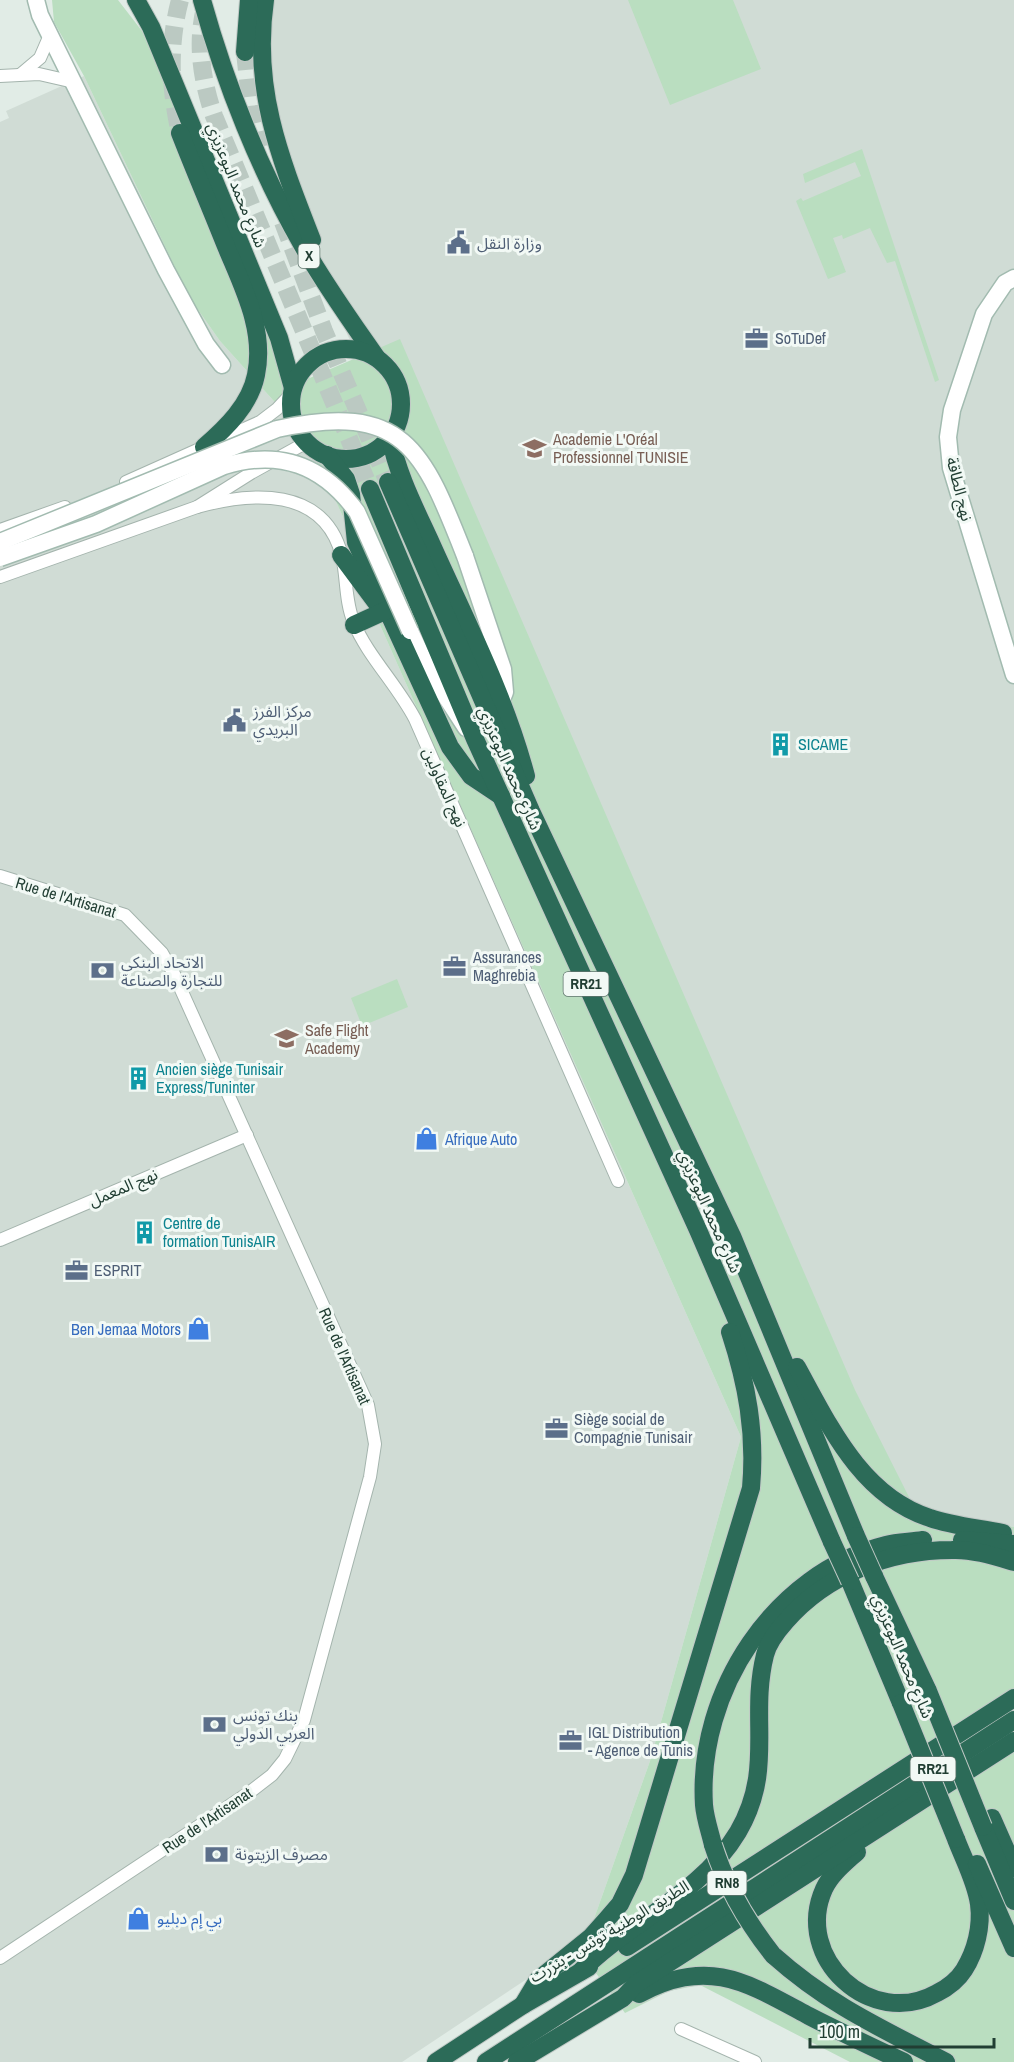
<svg xmlns="http://www.w3.org/2000/svg" width="1014" height="2062" font-family="'Archivo Narrow','Noto Sans Arabic',sans-serif">
<rect width="100%" height="100%" fill="#e1ece6"/>
<g fill="#d0dcd5">
<polygon points="257,0 1014,0 1014,1527 926,1510 911,1501 767,1282 293,212 255,89"/>
<polygon points="84,76 189,297 220,341 290,419 322,471 344,519 372,607 741,1437 650,1761 590,1930 533,1975 402,2062 0,2062 0,122 9,118 6,111"/>
</g>
<g fill="#badec0">
<polygon points="52,0 118,0 142,31 298,383 400,339 855,1390 911,1501 926,1510 1014,1527 1014,2062 850,2062 700,1985 669,1991 625,2013 574,1943 590,1930 650,1761 741,1437 372,607 344,519 322,471 290,419 220,341 189,297 84,76 54,22"/>
<polygon points="628,0 733,0 761,69 670,105"/>
<polygon points="862,149 939,380 935,382 895,261 887,263 870,228 843,239 842,235 833,238 846,272 828,279 796,201 801,198 803,201 861,176 855,162 805,183 803,174"/>
<polygon points="397,979 408,1007 362,1026 351,998"/>
</g>
<g fill="none" stroke-linecap="round" stroke-linejoin="round">
<g stroke="#bbc9c2" stroke-width="18" stroke-dasharray="18 9" stroke-linecap="butt">
<path d="M180,0C168,45 170,89 180,133"/>
<path d="M205,8C196,44 202,81 214,116L370,489"/>
<polyline points="245,52 251,108 259,147"/>
<polyline points="283,222 324,331 388,482"/>
</g>
<defs>
<g id="street">
<polyline points="21,74 40,58 50,35"/>
<polyline points="0,76 39,74 74,82"/>
<polyline points="126,482 260,422 277,409 292,393"/>
<path d="M197,507C251,492 324,486 342,556C347,578 345,602 354,623C367,655 398,686 415,719L618,1181"/>
<polyline points="0,530 65,507"/>
<polyline points="0,577 197,507 251,473 307,442"/>
<polyline points="0,876 125,915 162,953 174,974 368,1405 375,1444 370,1477 304,1720 285,1759 272,1775 250,1792 0,1958"/>
<polyline points="0,1240 247,1135"/>
<polyline points="681,2029 755,2062"/>
</g>
<g id="secondary">
<polyline points="36,0 40,15 166,270 206,344 222,365"/>
<polyline points="1014,278 1005,283 984,314 952,410 948,437 951,468 1014,675"/>
<polyline points="465,556 503,669 505,692 501,702"/>
<polyline points="410,631 428,669 466,728"/>
</g>
<g id="highway">
<polyline points="136,0 151,27 279,338 293,388"/>
<path d="M202,0C225,83 260,171 303,246C325,285 351,321 376,357"/>
<path d="M265,0C252,89 280,158 312,240"/>
<polyline points="245,52 249,0"/>
<path d="M180,133C194,169 209,204 223,239C240,282 266,327 256,375C250,405 226,428 204,447"/>
<circle cx="346" cy="404" r="55"/>
<path d="M390,436C397,474 415,508 431,543C465,619 505,696 526,776"/>
<polyline points="327,455 346,479 351,494 356,542 450,747 471,776 501,796"/>
<polyline points="388,482 531,811 732,1236 856,1536"/>
<polyline points="370,489 475,739 698,1230 832,1542"/>
<polyline points="341,555 376,602"/>
<polyline points="354,625 387,610"/>
<path d="M797,1367C829,1425 861,1496 930,1518C953,1526 979,1528 1003,1533"/>
<polyline points="962,1540 1014,1544"/>
<polyline points="874,1576 928,1691"/>
<polyline points="850,1581 901,1703"/>
<polyline points="992,1818 1014,1868"/>
<polyline points="983,1827 1014,1901"/>
<path d="M713,1845C710,1832 705,1818 704,1805C697,1691 774,1573 886,1545C898,1542 911,1542 923,1540"/>
<path d="M857,1852C845,1863 831,1874 824,1889C793,1958 871,2030 937,1993C949,1987 957,1981 964,1970C976,1951 982,1926 979,1904C976,1882 964,1860 956,1839"/>
<polyline points="977,1864 1014,1948"/>
<polyline points="627,1947 1014,1698"/>
<path d="M773,1955C829,2005 881,2028 946,2062"/>
<path d="M580,1972C629,1922 701,1894 738,1832C775,1769 749,1719 765,1655C768,1643 778,1630 786,1621C827,1574 890,1550 952,1550C972,1549 994,1556 1014,1562"/>
<path d="M639,1994C709,1957 746,1982 809,2016C840,2032 872,2047 904,2062"/>
<path d="M523,2005L538,1980L591,1937L607,1919L620,1904L634,1875L751,1488C756,1433 747,1384 730,1332"/>
<polyline points="436,2062 523,2005 589,1967"/>
<polyline points="486,2062 1014,1720"/>
<polyline points="517,2062 623,1998 636,1984 1014,1741"/>
</g>
</defs>
<use href="#street" stroke="#a4b4ad" stroke-width="14"/>
<use href="#secondary" stroke="#a2bbb0" stroke-width="19"/>
<use href="#highway" stroke="#c1c9c6" stroke-width="20"/>
<use href="#street" stroke="#fff" stroke-width="12"/>
<use href="#secondary" stroke="#fff" stroke-width="16"/>
<use href="#highway" stroke="#2c6b58" stroke-width="18"/>
<defs>
<g id="secondary-bridge">
<path d="M0,542L277,429C404,401 423,449 465,556"/>
<path d="M0,558L96,524L224,466C280,449 323,465 357,512L410,631"/>
</g>
<g id="highway-bridge">
<polyline points="856,1536 874,1576"/>
<polyline points="832,1542 850,1581"/>
<polyline points="928,1691 983,1827"/>
<polyline points="901,1703 956,1839"/>
<path d="M713,1845C726,1886 746,1921 773,1955"/>
</g>
</defs>
<use href="#secondary-bridge" stroke="#a2bbb0" stroke-width="19" stroke-linecap="butt"/>
<use href="#highway-bridge" stroke="#c1c9c6" stroke-width="20" stroke-linecap="butt"/>
<use href="#secondary-bridge" stroke="#fff" stroke-width="16"/>
<use href="#highway-bridge" stroke="#2c6b58" stroke-width="18"/>
</g>
<defs>
<symbol id="civic-bare" viewBox="-9 -9 18 18"><path d="M-.6-6.5H3V-4.5H.6V-3L4-1V1h2V6H-6V1h2V-1L-.6-3ZM-1.2 2.5V6h2.4V2.5Z" fill="#5c6f8a" stroke="#f2f9f5" stroke-width="2.5" paint-order="stroke"/></symbol>
<symbol id="office-bare" viewBox="-9 -9 18 18"><path d="M-6-3h4V-5.5h4V-3h4V5H-6ZM-1-4.5V-3h2v-1.5ZM-6 0V1H6V0Z" fill="#5c6f8a" stroke="#f2f9f5" stroke-width="2.5" paint-order="stroke"/></symbol>
<symbol id="university-bare" viewBox="-9 -9 18 18"><path d="M0-5L7-2L0 1L-7-2ZM-4 1L0 2.5L4 1V4Q0 6-4 4Z" fill="#8d6e63" stroke="#f2f9f5" stroke-width="2.5" paint-order="stroke"/></symbol>
<symbol id="building-bare" viewBox="-9 -9 18 18"><path d="M-4-6H4V6H1V3H-1V6H-4ZM-2.5-4.3h1.7v1.8h-1.7ZM.8-4.3h1.7v1.8H.8ZM-2.5-1h1.7V.8h-1.7ZM.8-1h1.7V.8H.8Z" fill="#0f9aa8" stroke="#f2f9f5" stroke-width="2.5" paint-order="stroke"/></symbol>
<symbol id="bank-bare" viewBox="-9 -9 18 18"><path d="M-6-4H6V4H-6ZM0-2.3a2.3 2.3 0 1 0 0 4.6a2.3 2.3 0 1 0 0-4.6Z" fill="#5c6f8a" stroke="#f2f9f5" stroke-width="2.5" paint-order="stroke"/></symbol>
<symbol id="shop-bare" viewBox="-9 -9 18 18"><path d="M-5-2.5h2.3a2.7 3.5 0 0 1 5.4 0H5L5.5 6h-11ZM-1.5-2.5h3a1.5 2.3 0 0 0-3 0Z" fill="#3f7fe0" stroke="#f2f9f5" stroke-width="2.5" paint-order="stroke"/></symbol>
</defs>
<g fill-rule="evenodd">
<use href="#civic-bare" x="442" y="226" width="33" height="33"/>
<use href="#office-bare" x="740" y="322" width="33" height="33"/>
<use href="#university-bare" x="518" y="432" width="33" height="33"/>
<use href="#civic-bare" x="218" y="704" width="33" height="33"/>
<use href="#building-bare" x="764" y="728" width="33" height="33"/>
<use href="#office-bare" x="438" y="950" width="33" height="33"/>
<use href="#bank-bare" x="86" y="954" width="33" height="33"/>
<use href="#university-bare" x="270" y="1022" width="33" height="33"/>
<use href="#building-bare" x="122" y="1062" width="33" height="33"/>
<use href="#shop-bare" x="410" y="1122" width="33" height="33"/>
<use href="#building-bare" x="128" y="1216" width="33" height="33"/>
<use href="#office-bare" x="60" y="1254" width="33" height="33"/>
<use href="#shop-bare" x="182" y="1312" width="33" height="33"/>
<use href="#office-bare" x="540" y="1412" width="33" height="33"/>
<use href="#bank-bare" x="198" y="1708" width="33" height="33"/>
<use href="#office-bare" x="554" y="1724" width="33" height="33"/>
<use href="#bank-bare" x="200" y="1838" width="33" height="33"/>
<use href="#shop-bare" x="122" y="1902" width="33" height="33"/>
</g>
<g text-anchor="middle" stroke-width="6" stroke-linejoin="round" paint-order="stroke">
<g fill="#f2f9f5" stroke="#60766d" stroke-width="1.5">
<rect x="298.5" y="244" width="21" height="24" rx="4.5"/>
<rect x="563.5" y="972" width="45" height="24" rx="4.5"/>
<rect x="910.5" y="1757" width="45" height="24" rx="4.5"/>
<rect x="707.5" y="1871" width="39" height="24" rx="4.5"/>
</g>
<g font-size="15" font-weight="bold" fill="#213e33">
<text x="309" y="261">X</text>
<text x="586" y="989">RR21</text>
<text x="933" y="1774">RR21</text>
<text x="727" y="1888">RN8</text>
</g>
<g font-size="16" fill="#213e33" stroke="#f2f9f5">
<text transform="translate(237 185) rotate(68)" y="6">شارع محمد البوعزيزي</text>
<text transform="translate(960 489) rotate(76)" y="6">نهج الطاقة</text>
<text transform="translate(510 768) rotate(66)" y="6">شارع محمد البوعزيزي</text>
<text transform="translate(445 787) rotate(66)" y="6">نهج المقاولين</text>
<text transform="translate(66 897) rotate(17)" y="6">Rue de l'Artisanat</text>
<text transform="translate(123 1187) rotate(-23)" y="6">نهج المعمل</text>
<text transform="translate(710 1211) rotate(66)" y="6">شارع محمد البوعزيزي</text>
<text transform="translate(345 1356) rotate(66)" y="6">Rue de l'Artisanat</text>
<text transform="translate(903 1656) rotate(67)" y="6">شارع محمد البوعزيزي</text>
<text transform="translate(207 1820) rotate(-34)" y="6">Rue de l'Artisanat</text>
<text transform="translate(609 1931) rotate(-31)" y="6">الطريق الوطنية تونس - بنزرت</text>
</g>
<g font-size="16" fill="#4e5e75" stroke="#f2f9f5" text-anchor="start">
<text x="477" y="249">وزارة النقل</text>
<text x="775" y="344">SoTuDef</text>
<text x="253" y="717">مركز الفرز<tspan x="253" dy="18">البريدي</tspan></text>
<text x="473" y="963">Assurances<tspan x="473" dy="18">Maghrebia</tspan></text>
<text x="121" y="968">الاتحاد البنكي<tspan x="121" dy="18">للتجارة والصناعة</tspan></text>
<text x="94" y="1276">ESPRIT</text>
<text x="574" y="1425">Siège social de<tspan x="574" dy="18">Compagnie Tunisair</tspan></text>
<text x="233" y="1721">بنك تونس<tspan x="233" dy="18">العربي الدولي</tspan></text>
<text x="588" y="1738">IGL Distribution<tspan x="588" dy="18">- Agence de Tunis</tspan></text>
<text x="235" y="1860">مصرف الزيتونة</text>
</g>
<g font-size="16" fill="#785e54" stroke="#f2f9f5" text-anchor="start">
<text x="553" y="445">Academie L'Oréal<tspan x="553" dy="18">Professionnel TUNISIE</tspan></text>
<text x="305" y="1036">Safe Flight<tspan x="305" dy="18">Academy</tspan></text>
</g>
<g font-size="16" fill="#0d838f" stroke="#f2f9f5" text-anchor="start">
<text x="798" y="750">SICAME</text>
<text x="156" y="1075">Ancien siège Tunisair<tspan x="156" dy="18">Express/Tuninter</tspan></text>
<text x="163" y="1229">Centre de<tspan x="163" dy="18">formation TunisAIR</tspan></text>
</g>
<g font-size="16" fill="#366cbe" stroke="#f2f9f5" text-anchor="start">
<text x="445" y="1145">Afrique Auto</text>
<text x="181" y="1335" text-anchor="end">Ben Jemaa Motors</text>
<text x="157" y="1924">بي إم دبليو</text>
</g>
</g>
<path d="M810 2038v9h184v-9" fill="none" stroke="#213e33" stroke-width="3"/>
<text x="819" y="2038" font-size="18" fill="#213e33" stroke="#f2f9f5" stroke-width="4.5" paint-order="stroke">100 m</text>
</svg>
